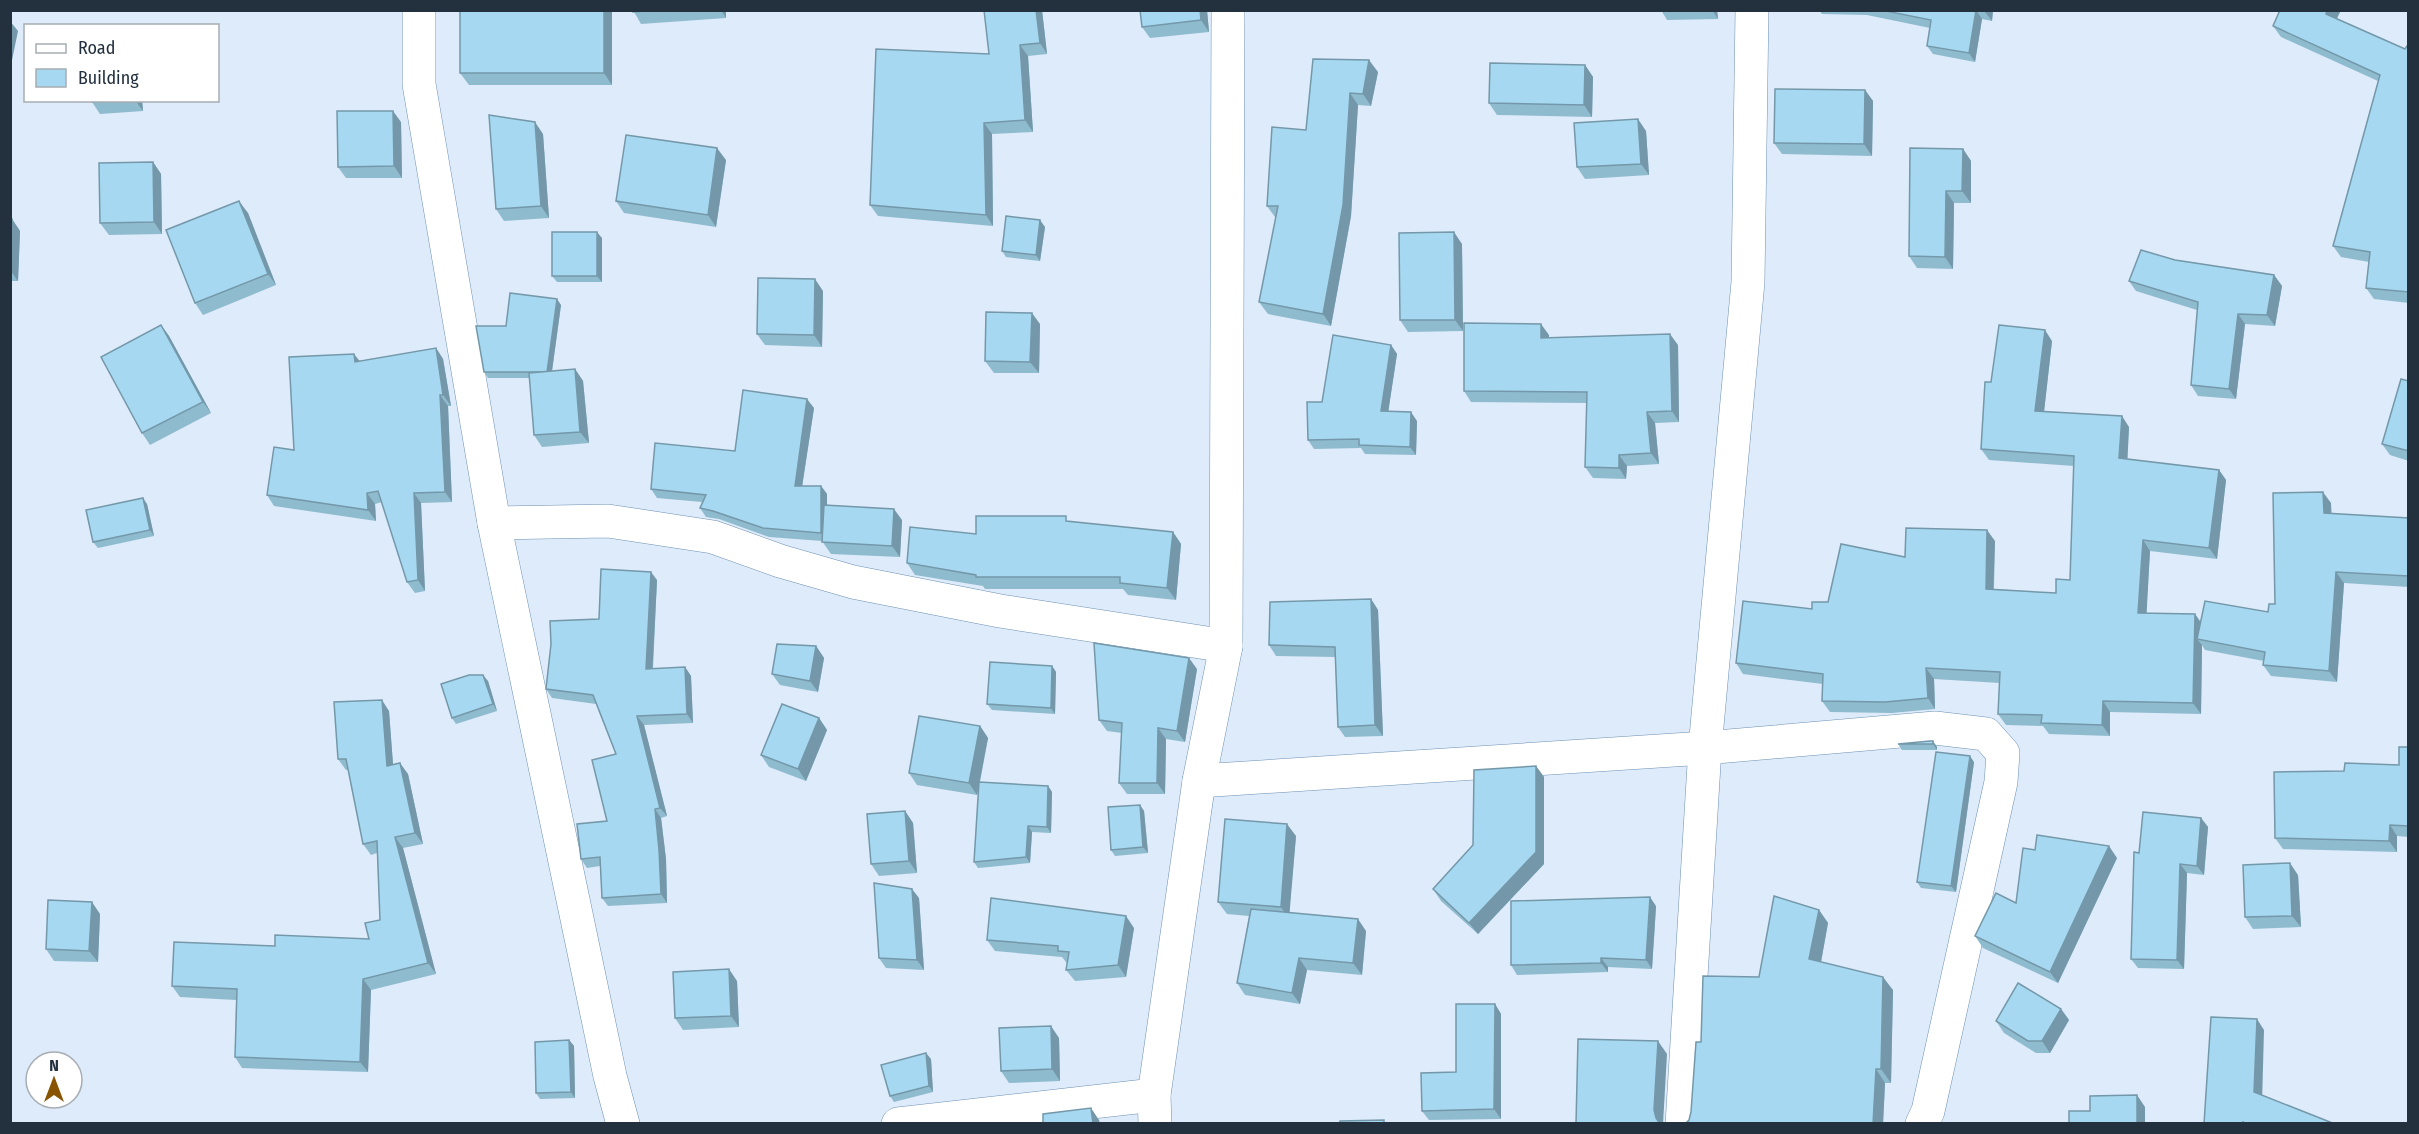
<svg xmlns="http://www.w3.org/2000/svg" width="2419" height="1134" font-family="'Fira Sans Condensed',sans-serif">
<rect width="100%" height="100%" fill="#ddebfa"/>
<g fill="none" stroke-linecap="round" stroke-linejoin="round">
<defs>
<g id="minor">
<polyline points="419,10 419,84 494,523 610,1076 623,1124"/>
<polyline points="494,523 608,521 713,537 780,561 853,582 1000,611 1226,646"/>
<polyline points="1199,781 1705,748 1935,728 1986,734 2003,753 2001,782 1928,1111 1922,1124"/>
<polyline points="898,1124 1154,1095"/>
<polyline points="1155,1124 1154,1095 1199,781 1226,646 1228,10"/>
<polyline points="1682,1124 1705,748 1748,282 1752,10"/>
</g>
</defs>
<use href="#minor" stroke="#6f91b2" stroke-width="34"/>
<use href="#minor" stroke="#fff" stroke-width="33"/>
</g>
<g fill="#8fbbcf">
<polygon points="612,10 612,85 469,85 460,73"/>
<polygon points="633,10 726,10 726,18 641,24"/>
<polygon points="1042,10 1047,54 1028,56 1033,132 992,134 993,226 878,216 870,205"/>
<polygon points="1207,10 1209,32 1150,38 1142,27"/>
<polygon points="1661,10 1717,10 1718,19 1667,20"/>
<polygon points="1819,10 1993,10 1992,21 1982,19 1975,62 1933,54 1927,46 1930,28 1867,15 1822,14"/>
<polygon points="2337,19 2405,49 2409,43 2409,303 2374,299 2366,288 2369,262 2341,257 2333,246 2378,81 2281,37 2273,26"/>
<polygon points="1313,59 1378,72 1371,106 1358,105 1351,216 1331,326 1268,314 1259,302 1276,218 1275,217 1267,206 1306,130"/>
<polygon points="1585,65 1593,77 1592,117 1497,115 1489,103"/>
<polygon points="1865,90 1873,101 1872,156 1782,154 1774,143"/>
<polygon points="92,100 142,100 143,111 100,114 92,102"/>
<polygon points="401,122 402,178 346,178 338,167"/>
<polygon points="1646,131 1649,175 1585,179 1577,167"/>
<polygon points="543,134 549,218 504,221 496,209"/>
<polygon points="1963,149 1971,161 1971,203 1954,203 1953,269 1917,268 1909,256"/>
<polygon points="726,160 716,227 624,213 616,201"/>
<polygon points="153,162 161,174 162,234 109,235 100,223"/>
<polygon points="248,213 276,285 203,315 195,303"/>
<polygon points="10,219 12,219 20,231 18,281 10,281"/>
<polygon points="1045,227 1040,261 1006,257 1002,251"/>
<polygon points="602,238 602,282 557,282 552,276"/>
<polygon points="1462,244 1463,331 1408,332 1400,320"/>
<polygon points="2175,260 2274,275 2282,286 2275,326 2245,324 2236,399 2198,396 2191,385 2197,310 2136,291 2129,281"/>
<polygon points="823,291 822,347 765,345 757,334"/>
<polygon points="561,305 552,371 575,369 583,381 589,443 542,447 534,435 530,378 488,378 484,372 506,326"/>
<polygon points="1040,324 1039,373 994,373 985,361"/>
<polygon points="161,325 169,336 211,413 150,445 142,433"/>
<polygon points="1549,335 1549,338 1678,345 1679,422 1655,423 1659,464 1627,466 1626,479 1593,478 1585,467 1587,403 1471,402 1464,391"/>
<polygon points="2052,341 2044,411 2129,427 2127,459 2219,470 2226,480 2217,559 2150,551 2146,613 2195,614 2201,622 2268,612 2275,604 2331,503 2331,514 2409,518 2409,587 2344,583 2337,682 2271,676 2263,665 2264,661 2205,650 2202,645 2201,714 2110,712 2110,736 2049,734 2043,726 2006,725 1998,714 2000,683 1934,679 1935,709 1892,713 1830,712 1822,701 1823,684 1743,674 1736,663 1812,609 1828,602 1905,557 1995,541 1994,589 2056,593 2070,580 2074,466 1989,460 1981,449 1991,382"/>
<polygon points="1391,345 1397,354 1388,412 1417,421 1416,455 1365,454 1361,448 1314,449 1308,440 1322,402"/>
<polygon points="436,348 443,359 451,406 448,406 452,502 421,503 425,591 415,593 407,582 382,502 375,504 376,521 274,506 267,495 294,450 359,361"/>
<polygon points="2409,381 2409,461 2390,455 2382,444"/>
<polygon points="814,408 802,486 821,486 827,494 827,505 902,520 900,557 831,554 822,541 769,537 719,519 706,517 700,508 702,502 657,498 651,489 735,451"/>
<polygon points="147,504 154,536 98,548 93,542"/>
<polygon points="1070,522 1173,532 1181,544 1176,600 1128,595 1123,589 985,589 983,586 915,575 907,563 976,534"/>
<polygon points="657,580 653,669 685,667 691,676 693,723 644,725 667,816 661,818 666,859 667,903 608,906 602,898 600,866 587,868 581,859 607,821 616,754 596,704 552,698 546,689 599,619"/>
<polygon points="1371,599 1378,610 1383,736 1345,737 1338,727 1335,657 1276,656 1269,645"/>
<polygon points="816,646 824,658 818,692 780,685 772,674"/>
<polygon points="1052,666 1056,672 1055,714 992,710 987,704"/>
<polygon points="1197,669 1185,742 1166,739 1165,794 1127,794 1119,783 1122,733 1107,731 1099,720"/>
<polygon points="488,681 497,711 456,724 452,718"/>
<polygon points="389,711 393,765 408,774 423,844 403,848 436,974 371,990 368,1072 242,1068 235,1057 236,1000 180,997 172,986 275,946 369,939 380,920 377,853 371,855 363,844 348,770 346,770 338,759"/>
<polygon points="819,718 827,730 806,781 769,767 761,755"/>
<polygon points="980,726 988,738 980,782 1048,786 1052,792 1051,833 1032,832 1030,863 978,868 974,862 979,786 977,795 917,785 909,773"/>
<polygon points="1930,741 1937,747 1937,750 1902,750 1898,744"/>
<polygon points="2409,747 2409,837 2397,836 2397,852 2283,849 2275,838 2399,765"/>
<polygon points="1974,762 1956,892 1921,888 1917,882"/>
<polygon points="1536,766 1544,777 1544,864 1478,934 1441,901 1433,889 1473,845"/>
<polygon points="1140,805 1144,811 1148,853 1115,856 1111,850"/>
<polygon points="905,811 913,823 917,873 879,876 871,864"/>
<polygon points="2201,818 2208,827 2204,875 2187,873 2184,969 2138,968 2131,959 2139,853"/>
<polygon points="1296,836 1289,913 1366,931 1362,975 1307,970 1300,1004 1245,995 1237,983 1249,916 1227,914 1218,902"/>
<polygon points="2035,850 2117,858 2058,983 1983,948 1975,936 2016,903"/>
<polygon points="2298,875 2301,927 2253,929 2245,917"/>
<polygon points="919,898 924,970 886,968 879,958"/>
<polygon points="1656,906 1652,969 1608,967 1608,972 1517,975 1511,965"/>
<polygon points="1819,910 1828,923 1821,962 1893,990 1891,1083 1885,1083 1883,1124 1685,1124 1689,1120 1691,1112 1701,1042"/>
<polygon points="100,914 98,962 54,961 46,949"/>
<polygon points="1134,928 1126,977 1075,981 1066,970 1067,963 1066,962 1062,957 995,951 987,940"/>
<polygon points="737,981 739,1027 683,1030 675,1018"/>
<polygon points="1495,1004 1501,1014 1501,1119 1429,1120 1422,1111 1456,1072"/>
<polygon points="2061,1009 2069,1020 2050,1053 2036,1053 2004,1033 1996,1021"/>
<polygon points="1059,1038 1060,1081 1009,1083 1001,1071"/>
<polygon points="569,1040 574,1046 575,1098 540,1099 536,1093"/>
<polygon points="931,1059 933,1092 894,1102 890,1096"/>
</g>
<g fill="#7498a9">
<polygon points="604,10 612,10 612,85 604,73"/>
<polygon points="721,10 726,10 726,18"/>
<polygon points="1036,10 1042,10 1047,54 1040,43"/>
<polygon points="1200,10 1207,10 1209,32 1201,20"/>
<polygon points="1712,10 1717,10 1718,19"/>
<polygon points="1976,10 1982,19 1975,62 1969,53"/>
<polygon points="1986,10 1993,10 1992,21 1985,12"/>
<polygon points="2327,10 2341,10 2334,25 2326,14"/>
<polygon points="10,21 18,31 10,70"/>
<polygon points="1020,45 1028,56 1033,132 1025,120"/>
<polygon points="1369,60 1378,72 1371,106 1363,94"/>
<polygon points="1585,65 1593,77 1592,117 1584,105"/>
<polygon points="1865,90 1873,101 1872,156 1864,144"/>
<polygon points="1350,93 1358,105 1351,216 1331,326 1323,314"/>
<polygon points="135,100 142,100 143,111"/>
<polygon points="393,111 401,122 402,178 394,166"/>
<polygon points="1638,119 1646,131 1649,175 1641,164"/>
<polygon points="535,122 543,134 549,218 541,206"/>
<polygon points="984,123 992,134 993,226 986,215"/>
<polygon points="717,148 726,160 716,227 708,215"/>
<polygon points="1963,149 1971,161 1971,203 1962,191"/>
<polygon points="153,162 161,174 162,234 154,222"/>
<polygon points="1946,191 1954,203 1953,269 1945,257"/>
<polygon points="239,201 248,213 276,285 268,274"/>
<polygon points="12,219 20,231 18,281 10,270"/>
<polygon points="1040,220 1045,227 1040,261 1036,255"/>
<polygon points="597,232 602,238 602,282 597,276"/>
<polygon points="1454,232 1462,244 1463,331 1455,320"/>
<polygon points="2274,275 2282,286 2275,326 2267,315"/>
<polygon points="815,279 823,291 822,347 814,335"/>
<polygon points="557,299 561,305 551,378 547,372"/>
<polygon points="1032,313 1040,324 1039,373 1030,362"/>
<polygon points="2238,314 2245,324 2236,399 2229,389"/>
<polygon points="1541,324 1549,335 1549,349 1541,338"/>
<polygon points="161,325 169,336 211,413 203,402"/>
<polygon points="2045,330 2052,341 2043,421 2035,411"/>
<polygon points="1670,334 1678,345 1679,422 1672,411"/>
<polygon points="1391,345 1397,354 1387,420 1381,411"/>
<polygon points="436,348 443,359 451,406 443,395"/>
<polygon points="354,354 362,364 355,362"/>
<polygon points="575,369 583,381 589,443 580,432"/>
<polygon points="440,395 448,406 452,502 445,492"/>
<polygon points="807,399 814,408 801,494 795,486"/>
<polygon points="1411,412 1417,421 1416,455 1410,447"/>
<polygon points="1647,412 1655,423 1659,464 1651,453"/>
<polygon points="2122,416 2129,427 2127,469 2119,458"/>
<polygon points="1619,455 1627,466 1626,479 1619,468"/>
<polygon points="2219,470 2226,480 2217,559 2209,548"/>
<polygon points="821,486 827,494 827,542 821,533"/>
<polygon points="2323,492 2331,503 2332,525 2324,513"/>
<polygon points="367,493 375,504 376,521 368,510"/>
<polygon points="414,493 421,503 425,591 418,580"/>
<polygon points="143,498 147,504 154,536 150,530"/>
<polygon points="894,509 902,520 900,557 892,546"/>
<polygon points="1987,530 1995,541 1993,600 1986,589"/>
<polygon points="1173,532 1181,544 1176,600 1167,588"/>
<polygon points="2143,540 2150,551 2146,624 2138,613"/>
<polygon points="651,572 657,580 652,678 646,669"/>
<polygon points="2336,572 2344,583 2337,682 2329,671"/>
<polygon points="1371,599 1378,610 1383,736 1375,725"/>
<polygon points="2195,614 2202,625 2197,639 2202,645 2201,714 2193,703"/>
<polygon points="816,646 824,658 818,692 810,681"/>
<polygon points="1189,658 1197,669 1185,742 1177,731"/>
<polygon points="1052,666 1056,672 1055,714 1051,708"/>
<polygon points="685,667 691,676 693,723 687,714"/>
<polygon points="1926,668 1934,679 1935,709 1928,698"/>
<polygon points="483,675 488,681 497,711 493,704"/>
<polygon points="382,700 389,711 394,777 387,766"/>
<polygon points="2103,701 2110,712 2110,736 2102,725"/>
<polygon points="637,716 644,725 667,816 660,808"/>
<polygon points="819,718 827,730 806,781 798,769"/>
<polygon points="980,726 988,738 977,795 969,783"/>
<polygon points="1158,728 1166,739 1165,794 1157,783"/>
<polygon points="1933,741 1937,747 1937,750 1933,744"/>
<polygon points="1970,756 1974,762 1956,892 1951,886"/>
<polygon points="400,763 408,774 423,844 415,833"/>
<polygon points="1536,766 1544,777 1544,864 1478,934 1469,923"/>
<polygon points="1048,786 1052,792 1051,833 1047,827"/>
<polygon points="1140,805 1144,811 1148,853 1143,847"/>
<polygon points="655,809 661,818 666,859 667,903 661,894"/>
<polygon points="905,811 913,823 917,873 909,861"/>
<polygon points="2201,818 2208,827 2204,875 2197,866"/>
<polygon points="1287,824 1296,836 1289,919 1281,907"/>
<polygon points="2390,825 2397,836 2397,852 2389,841"/>
<polygon points="1028,826 1032,832 1030,863 1026,857"/>
<polygon points="395,837 403,848 436,974 428,963"/>
<polygon points="2109,846 2117,858 2058,983 2050,972"/>
<polygon points="2290,863 2298,875 2301,927 2292,916"/>
<polygon points="2180,864 2187,873 2184,969 2177,960"/>
<polygon points="912,889 919,898 924,970 917,960"/>
<polygon points="1650,897 1656,906 1652,969 1646,960"/>
<polygon points="92,902 100,914 98,962 89,951"/>
<polygon points="1819,910 1828,923 1819,973 1809,959"/>
<polygon points="1126,916 1134,928 1126,977 1118,965"/>
<polygon points="1358,919 1366,931 1362,975 1353,963"/>
<polygon points="1299,958 1307,970 1300,1004 1292,993"/>
<polygon points="1601,958 1608,967 1608,972 1601,963"/>
<polygon points="729,969 737,981 739,1027 731,1016"/>
<polygon points="1883,977 1893,990 1891,1083 1881,1069"/>
<polygon points="363,979 371,990 368,1072 360,1062"/>
<polygon points="1495,1004 1501,1014 1501,1119 1494,1109"/>
<polygon points="2061,1009 2069,1020 2050,1053 2042,1041"/>
<polygon points="2257,1019 2264,1030 2262,1103 2254,1092"/>
<polygon points="1051,1026 1059,1038 1060,1081 1052,1069"/>
<polygon points="569,1040 574,1046 575,1098 571,1092"/>
<polygon points="1658,1041 1667,1054 1663,1124 1659,1124 1656,1118 1654,1110"/>
<polygon points="926,1053 931,1059 933,1092 929,1086"/>
<polygon points="1876,1069 1885,1083 1883,1124 1873,1124"/>
<polygon points="2137,1095 2145,1107 2145,1124 2137,1124"/>
<polygon points="1091,1108 1099,1120 1100,1124 1093,1124"/>
</g>
<g fill="#a6d9f1" stroke="#7498a9" stroke-width="1.5">
<polygon points="604,10 604,73 460,73 460,11"/>
<polygon points="633,10 657,10 633,12"/>
<polygon points="984,10 1036,10 1040,43 1020,45 1025,120 984,123 986,215 870,205 876,49 989,54"/>
<polygon points="1140,10 1200,10 1201,20 1142,27"/>
<polygon points="1881,10 1976,10 1969,53 1927,46 1931,20"/>
<polygon points="2280,10 2327,10 2326,14 2405,49 2409,43 2409,292 2366,288 2370,252 2333,246 2380,75 2273,26"/>
<polygon points="1313,59 1369,60 1363,94 1350,93 1343,205 1323,314 1259,302 1278,206 1267,206 1272,127 1306,130"/>
<polygon points="1490,63 1585,65 1584,105 1489,103"/>
<polygon points="1775,89 1865,90 1864,144 1774,143"/>
<polygon points="92,100 118,100 92,102"/>
<polygon points="337,111 393,111 394,166 338,167"/>
<polygon points="489,115 535,122 541,206 496,209"/>
<polygon points="1638,119 1641,164 1577,167 1574,123"/>
<polygon points="626,135 717,148 708,215 616,201"/>
<polygon points="1910,148 1963,149 1962,191 1946,191 1945,257 1909,256"/>
<polygon points="153,162 154,222 100,223 99,163"/>
<polygon points="239,201 268,274 195,303 166,230"/>
<polygon points="1006,216 1040,220 1036,255 1002,251"/>
<polygon points="10,219 12,219 10,250"/>
<rect x="552" y="232" width="45" height="44"/>
<polygon points="1454,232 1455,320 1400,320 1399,233"/>
<polygon points="2141,250 2175,260 2274,275 2267,315 2238,314 2229,389 2191,385 2198,302 2129,281"/>
<polygon points="758,278 815,279 814,335 757,334"/>
<polygon points="510,293 557,299 547,372 484,372 476,326 506,326"/>
<polygon points="986,312 1032,313 1030,362 985,361"/>
<polygon points="1464,323 1541,324 1541,338 1670,334 1672,411 1647,412 1651,453 1619,455 1619,468 1585,467 1587,392 1464,391"/>
<polygon points="161,325 203,402 142,433 101,357"/>
<polygon points="1999,325 2045,330 2035,411 2122,416 2119,458 2219,470 2209,548 2143,540 2138,613 2195,614 2193,703 2103,701 2102,725 2041,723 2042,715 1998,714 2000,672 1926,668 1928,698 1885,702 1822,701 1823,674 1736,663 1743,601 1812,609 1812,602 1828,602 1841,544 1905,557 1906,528 1987,530 1986,589 2056,593 2056,579 2070,580 2074,456 1981,449 1985,382 1991,382"/>
<polygon points="1333,335 1391,345 1381,411 1411,412 1410,447 1359,445 1359,439 1308,440 1307,402 1322,402"/>
<polygon points="436,348 443,395 440,395 445,492 414,493 418,580 407,582 378,491 367,493 368,510 267,495 274,447 294,450 289,357 354,354 355,362"/>
<polygon points="575,369 580,432 534,435 529,373"/>
<polygon points="2401,379 2409,381 2409,451 2382,444"/>
<polygon points="743,390 807,399 795,486 821,486 821,533 763,528 713,511 700,508 706,495 651,489 655,443 735,451"/>
<polygon points="2323,492 2324,513 2409,518 2408,576 2336,572 2329,671 2263,665 2265,652 2197,639 2205,601 2268,612 2269,604 2275,604 2273,493"/>
<polygon points="143,498 150,530 93,542 86,510"/>
<polygon points="824,505 894,509 892,546 822,542"/>
<polygon points="976,516 1066,516 1066,521 1173,532 1167,588 1120,583 1120,577 976,577 976,575 907,563 910,527 976,534"/>
<polygon points="601,569 651,572 646,669 685,667 687,714 637,716 660,808 655,809 659,850 661,894 602,898 600,857 581,859 577,824 607,821 592,760 616,754 593,695 546,689 551,644 550,621 599,619"/>
<polygon points="1371,599 1375,725 1338,727 1335,647 1269,645 1270,602"/>
<polygon points="1094,643 1189,658 1177,731 1158,728 1157,783 1119,783 1122,723 1099,720"/>
<polygon points="777,644 816,646 810,681 772,674"/>
<polygon points="990,662 1052,666 1051,708 987,704"/>
<polygon points="469,675 483,675 493,704 452,718 441,684"/>
<polygon points="382,700 387,766 400,763 415,833 395,837 428,963 363,979 360,1062 235,1057 237,989 172,986 174,942 275,946 275,935 369,939 365,923 380,920 377,841 363,844 346,759 338,759 334,702"/>
<polygon points="782,704 819,718 798,769 761,755"/>
<polygon points="919,716 980,726 969,783 909,773"/>
<polygon points="1930,741 1933,741 1933,744 1898,744"/>
<polygon points="2399,747 2409,747 2409,826 2390,825 2389,841 2275,838 2274,772 2344,771 2345,763 2399,765"/>
<polygon points="1936,752 1970,756 1951,886 1917,882"/>
<polygon points="1536,766 1536,852 1469,923 1433,889 1473,845 1474,770"/>
<polygon points="979,782 1048,786 1047,827 1028,826 1026,857 974,862"/>
<polygon points="1140,805 1143,847 1111,850 1108,807"/>
<polygon points="905,811 909,861 871,864 867,814"/>
<polygon points="2143,812 2201,818 2197,866 2180,864 2177,960 2131,959 2134,852 2139,853"/>
<polygon points="1225,819 1287,824 1281,907 1218,902"/>
<polygon points="2037,835 2109,846 2050,972 1975,936 1996,893 2016,903 2023,848 2035,850"/>
<polygon points="2290,863 2292,916 2245,917 2243,865"/>
<polygon points="874,883 912,889 917,960 879,958"/>
<polygon points="1774,896 1819,910 1809,959 1883,977 1881,1069 1876,1069 1873,1124 1685,1124 1689,1120 1691,1112 1696,1042 1701,1042 1703,976 1759,977"/>
<polygon points="1650,897 1646,960 1601,958 1601,963 1511,965 1511,901"/>
<polygon points="991,898 1126,916 1118,965 1066,970 1069,952 1058,951 1058,946 987,940"/>
<polygon points="48,900 92,902 89,951 46,949"/>
<polygon points="1251,909 1358,919 1353,963 1299,958 1292,993 1237,983"/>
<polygon points="729,969 731,1016 675,1018 673,972"/>
<polygon points="2018,983 2061,1009 2042,1041 2028,1041 1996,1021"/>
<polygon points="1456,1004 1495,1004 1494,1109 1422,1111 1421,1073 1456,1072"/>
<polygon points="2211,1017 2257,1019 2254,1092 2335,1124 2247,1124 2243,1122 2243,1124 2204,1124"/>
<polygon points="1051,1026 1052,1069 1001,1071 999,1028"/>
<polygon points="1578,1039 1658,1041 1654,1110 1656,1118 1660,1124 1576,1124"/>
<polygon points="569,1040 571,1092 536,1093 535,1042"/>
<polygon points="926,1053 929,1086 890,1096 881,1065"/>
<polygon points="2137,1095 2137,1124 2069,1124 2069,1111 2090,1111 2090,1096"/>
<polygon points="1091,1108 1093,1124 1043,1124 1043,1114"/>
<polygon points="1384,1120 1384,1124 1340,1124 1340,1121"/>
</g>
<rect width="2419" height="1134" fill="none" stroke="#23313f" stroke-width="24"/>
<rect x="24" y="24" width="195" height="78" fill="#ffffff" stroke="#a7adb2" stroke-width="1.5"/>
<rect x="36" y="44" width="30" height="9" fill="#ffffff" stroke="#a7adb2" stroke-width="1.5"/>
<text x="78" y="54" font-size="18" fill="#23313f">Road</text>
<rect x="36" y="69" width="30" height="18" fill="#a6d9f1" stroke="#a7adb2" stroke-width="1.5"/>
<text x="78" y="84" font-size="18" fill="#23313f">Building</text>
<g transform="translate(54 1080)"><circle r="28" fill="#ffffff" stroke="#a7adb2" stroke-width="1.5"/>
<path d="M0-4.5L10 22L0 15L-10 22Z" fill="#895402"/>
<text y="-9" font-size="16" font-weight="bold" text-anchor="middle" fill="#23313f">N</text>
</g>
</svg>
